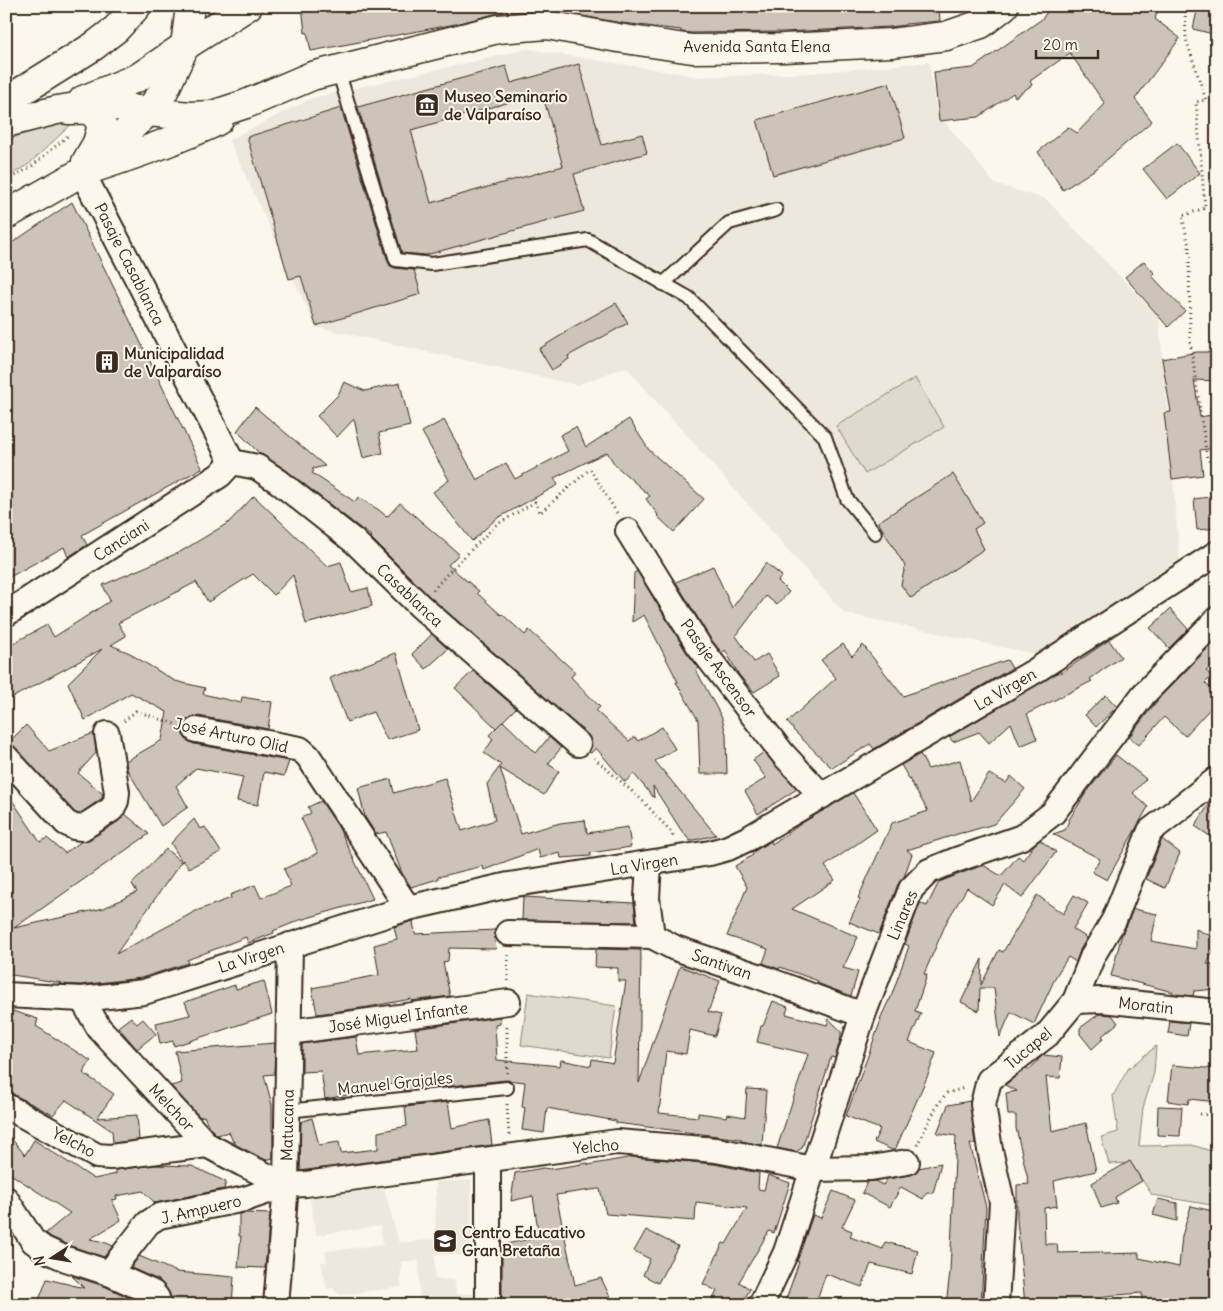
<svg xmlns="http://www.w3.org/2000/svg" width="1223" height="1311" font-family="Delius,sans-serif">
<rect width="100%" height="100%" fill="#fbf7ec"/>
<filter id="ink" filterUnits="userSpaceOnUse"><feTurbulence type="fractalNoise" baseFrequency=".02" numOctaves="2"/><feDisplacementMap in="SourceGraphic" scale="10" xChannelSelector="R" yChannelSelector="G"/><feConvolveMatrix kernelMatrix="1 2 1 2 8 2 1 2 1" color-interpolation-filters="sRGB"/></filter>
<g filter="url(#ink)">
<g fill="#ede8dd">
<polygon points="528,49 701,77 811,73 929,62 936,111 995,184 1046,199 1159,317 1180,562 1048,657 844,613 626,367 577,385 316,327 229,140 312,98"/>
<polygon points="471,1180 472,1256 435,1254 435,1279 455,1280 456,1294 475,1294 475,1305 418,1305 419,1304 419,1261 401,1261 401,1287 340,1295 333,1288 327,1289 321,1262 327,1262 325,1251 383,1245 380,1226 316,1235 310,1198 384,1188 399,1243 435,1239 436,1182"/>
</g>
<g fill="#dfd9ce" stroke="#8d8276">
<path d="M77,119L29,164L6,178V142C28,129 52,124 77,119Z"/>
<polygon points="915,378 944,427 865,474 836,426"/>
<polygon points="528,993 616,1006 609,1058 521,1045"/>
<polygon points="1156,1046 1154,1073 1143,1108 1139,1146 1192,1145 1217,1153 1217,1206 1152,1195 1131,1163 1109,1164 1101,1137 1118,1132 1113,1096 1128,1069"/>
</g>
<g fill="#ccc4b9" stroke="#3b2a1e" fill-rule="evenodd">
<polygon points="302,6 502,6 503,13 494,14 456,24 311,51 307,32 305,33"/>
<polygon points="577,6 811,6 811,12 904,6 939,6 940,21 905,24 905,25 890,27 783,32 692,33 681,32 681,30 622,23 577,15"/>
<polygon points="1051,6 1159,6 1155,19 1180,38 1135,99 1152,121 1097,168 1063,190 1038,152 1068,127 1077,133 1105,104 1070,53 1030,81 1032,85 1015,97 1013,93 979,117 939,121 934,72 973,68 1042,19"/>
<polygon points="1198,6 1217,10 1217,35 1193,29"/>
<path d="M579,64L602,145L642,134L647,153L574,174L584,211L426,255L402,253L358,107L506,66L511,83ZM542,93L563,166L431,203L411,130Z"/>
<polygon points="889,83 905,138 773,175 757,120"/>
<polygon points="341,108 388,262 390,266 395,268 414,270 421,294 316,326 301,276 289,279 247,137"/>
<polygon points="1177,143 1200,173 1167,199 1143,169"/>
<polygon points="72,202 202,468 82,535 87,545 68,557 64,547 6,579 6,247"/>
<polygon points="1144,261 1155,274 1152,276 1185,311 1168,327 1125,277"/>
<polygon points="616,303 628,323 568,356 569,359 552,370 539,349 565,333 564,332"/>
<polygon points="1197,352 1217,352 1217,381 1194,380 1200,417 1217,414 1217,448 1200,450 1203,475 1172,479 1164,413 1171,412 1162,359"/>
<polygon points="344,382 365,391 400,383 410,426 379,433 383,453 363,458 354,419 337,437 317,416 338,395"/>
<polygon points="255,407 325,466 312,469 314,471 312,473 355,502 358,497 379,510 386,516 387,515 388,516 400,503 459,554 448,565 479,591 477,593 501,615 502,614 525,635 529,630 575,672 571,677 600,707 596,711 629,741 635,737 638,741 662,727 675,749 655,761 716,835 690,841 681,830 653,786 654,798 634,774 625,782 596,748 591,753 589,752 592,746 591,740 587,734 429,596 370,537 371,536 360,528 286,470 260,454 237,431"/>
<polygon points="629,419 649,450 704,499 674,532 657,516 658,515 646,499 650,496 615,465 607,452 554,478 558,485 496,519 472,541 433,492 449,480 422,432 444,420 477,480 506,463 515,479 568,451 560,435 576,427 586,447"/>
<polygon points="953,474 983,523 974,529 984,549 911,598 901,585 905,566 878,522"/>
<polygon points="254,496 327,566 341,562 351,592 368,588 372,606 306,624 293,575 274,595 253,574 208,602 196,582 118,623 126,636 111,645 132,654 132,655 175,681 205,688 203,694 241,703 242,697 272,702 268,729 198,716 192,717 185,722 182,728 183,735 188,741 194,744 289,761 284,776 264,772 258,805 237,801 243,777 196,768 176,786 188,807 161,826 127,769 126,761 162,740 167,712 131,693 85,720 68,683 102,649 6,701 6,647 47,625 54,637 110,601 103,585 180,552 228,523"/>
<polygon points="1217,496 1217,528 1197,530 1194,499"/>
<polygon points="766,563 782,576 778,581 789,592 777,605 766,596 736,636 754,662 767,654 780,676 754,692 739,675 725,650 722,653 710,638 676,582 713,566 732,608"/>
<polygon points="637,571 687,653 699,668 696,670 722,718 726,734 727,774 700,774 698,720 676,682 678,682 644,615 632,622 634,573"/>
<polygon points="1170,609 1188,629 1169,648 1150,628"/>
<polygon points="432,634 448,649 426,669 412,654"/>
<polygon points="1217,639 1217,661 1206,671 1212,676 1205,683 1217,695 1217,701 1185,736 1164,717 1139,745 1129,737 1160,697"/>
<polygon points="1109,640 1121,657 1090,679 1092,681 1027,714 1037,739 1020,746 1011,723 989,743 979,732 953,742 949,737 1060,671 1061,673"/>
<polygon points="843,644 852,656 863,645 903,696 1007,660 1012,668 874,749 870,744 832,768 793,730 794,730 787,722 836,678 821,660"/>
<polygon points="396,653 418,730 387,740 373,712 347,722 330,678"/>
<polygon points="473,671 516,708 496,728 455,688"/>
<polygon points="1106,695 1117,707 1096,727 1085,715"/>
<polygon points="503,721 536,753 549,737 561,748 548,764 559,771 544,795 500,768 521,834 560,823 585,820 587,833 628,827 631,847 590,853 591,856 561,858 560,853 540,858 538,849 484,870 483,866 438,877 438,879 411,887 402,873 386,832 376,834 365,817 358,788 391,779 394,793 445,778 462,831 495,820 487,784 501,765 484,753 493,739 489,735"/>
<polygon points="26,725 49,751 94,733 96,753 78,773 103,794 101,799 79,814 74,812 16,748 11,744 7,744"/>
<polygon points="764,752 797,789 758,814 745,791 766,778 753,760"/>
<polygon points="920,754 928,769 960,760 971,801 989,774 1006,783 1011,776 1025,789 994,824 963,833 964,832 907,850 912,854 904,877 898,884 879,934 849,922 860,899 858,898 892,823 928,811 901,765"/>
<polygon points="1116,755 1146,779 1133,793 1148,807 1107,880 1092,872 1100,859 1053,834 1065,830 1070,818 1086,793"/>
<polygon points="6,791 40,842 47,838 65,853 82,841 89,840 119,821 125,814 149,834 14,928 104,908 137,892 132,884 166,849 181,862 116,954 196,911 231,898 230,895 255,885 261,898 291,886 284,869 318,853 301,818 311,813 308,807 321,801 338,826 373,899 293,922 293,923 273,931 274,933 248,943 246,937 187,960 188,963 141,978 80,985 60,984 62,983 6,974 6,946 11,947 6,890"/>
<polygon points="853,793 877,830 825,866 835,880 792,909 858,937 843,968 858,972 851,996 817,983 818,981 780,967 779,969 763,963 768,949 727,936 747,887 735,866 753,855 752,853 764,845 771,841 772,844 802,823"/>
<polygon points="1217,797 1217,841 1195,826 1212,800"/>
<polygon points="194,819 200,829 205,827 221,852 189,868 183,860 182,862 171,843"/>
<polygon points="1162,839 1180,853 1165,888 1146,879"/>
<polygon points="1040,840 1056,852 1022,898 1005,885 992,905 967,888 947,921 924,974 927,975 915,1011 921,1013 909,1042 936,1053 928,1075 895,1150 892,1150 874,1142 880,1129 846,1116 881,1020 880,1019 889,1000 890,1000 909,946 905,944 920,903 927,906 939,882 983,865 1001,876 1018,856 1023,860 1034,845"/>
<polygon points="1037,895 1063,914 1074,895 1088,903 1073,929 1087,938 1080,950 1076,962 1068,957 1056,976 1034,1024 1011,1012 1000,1037 994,988 980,988 979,1011 961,1002 982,959 981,985 999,950 1003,952"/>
<polygon points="523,897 634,903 636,922 522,920"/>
<polygon points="1133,909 1157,914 1151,941 1196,949 1196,929 1217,939 1217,944 1207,964 1217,964 1217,989 1194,991 1193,996 1173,994 1173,992 1111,976 1122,934 1127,925"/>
<polygon points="413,921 415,934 495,930 494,933 496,949 449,948 448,961 443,962 450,996 411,1001 411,999 368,1007 317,1014 312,988 379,975 374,945 397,939 394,927"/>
<polygon points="596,949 641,950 639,1083 680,966 720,981 708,1012 721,1015 715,1036 690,1030 686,1054 666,1051 659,1113 698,1117 698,1113 727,1117 728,1114 745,1117 747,1089 766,1090 762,1145 741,1141 741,1139 616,1123 616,1121 547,1108 544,1133 522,1130 525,1108 522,1107 525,1082 506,1080 404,1091 404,1087 400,1088 399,1083 357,1090 358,1093 325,1099 321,1071 302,1072 302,1044 356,1037 359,1055 418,1049 415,1029 500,1017 500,1024 495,1025 497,1060 560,1066 561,1060 591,1066 592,1059 613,1063 626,981 618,981 618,968 595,967"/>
<polygon points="264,981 272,1014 174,1046 173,1041 160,1044 156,1023 190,1015 185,1002 235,985 236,989"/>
<polygon points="773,1001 788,1007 786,1014 827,1025 829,1019 841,1031 841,1037 835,1058 831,1057 802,1148 796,1152 777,1148 808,1054 757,1042 761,1026 763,1026"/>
<polygon points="6,1009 38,1019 36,1026 91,1061 83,1073 114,1094 97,1118 137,1115 139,1140 113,1143 112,1131 66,1100 53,1115 13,1094 6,1092"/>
<polygon points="1099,1014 1112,1015 1118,1023 1102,1036 1104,1038 1092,1049 1080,1034 1080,1028"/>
<polygon points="131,1017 137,1024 143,1019 156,1034 137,1049 118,1027"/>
<polygon points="1170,1021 1189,1023 1187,1036 1168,1033"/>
<polygon points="275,1043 274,1074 264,1075 272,1105 272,1131 273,1130 273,1158 266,1160 236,1145 234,1141 233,1142 229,1132 217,1135 209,1127 204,1116 200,1117 171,1086 182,1083 175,1051"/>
<polygon points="1043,1055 1062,1057 1060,1078 1046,1077 1052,1131 1086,1123 1096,1171 1054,1181 1057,1206 1044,1208 1045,1244 1057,1244 1058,1253 1102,1252 1103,1254 1139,1253 1139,1258 1179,1267 1182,1236 1191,1206 1217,1212 1217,1305 1169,1305 1156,1300 1142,1301 1142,1293 1104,1296 1104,1303 1025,1305 1017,1220 1017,1185 1029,1184 1016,1128 1016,1115 1008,1115 1006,1093 1017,1091 1005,1085 1026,1068 1029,1070"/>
<polygon points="1172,1065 1217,1069 1217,1102 1189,1099 1188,1104 1168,1101"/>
<polygon points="970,1101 975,1144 970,1144 986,1207 981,1305 946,1305 950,1272 956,1136 937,1133 948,1105"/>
<polygon points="448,1102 452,1128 489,1120 492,1145 300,1171 301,1122 312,1118 319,1145 339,1142 341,1153 378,1149 378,1132 407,1126 405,1107"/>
<polygon points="1158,1106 1182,1107 1180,1136 1157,1135"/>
<polygon points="6,1132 25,1155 34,1140 94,1179 116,1174 116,1170 154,1165 192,1166 226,1182 224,1189 155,1203 143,1191 116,1196 117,1199 112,1200 121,1220 90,1239 104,1242 113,1246 104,1257 71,1246 51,1237 46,1233 70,1213 6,1171"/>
<polygon points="633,1157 714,1164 759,1173 758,1189 764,1190 768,1175 790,1183 774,1233 769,1231 739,1282 750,1289 741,1305 710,1305 717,1291 703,1284 723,1243 726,1244 747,1208 696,1202 695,1221 606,1214 600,1189 598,1189 556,1195 575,1285 601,1278 614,1305 502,1305 502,1245 539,1237 533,1196 511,1201 515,1173 543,1168 551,1169 588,1163 588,1165"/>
<polygon points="1130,1161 1142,1181 1115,1197 1117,1203 1101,1208 1092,1183"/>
<polygon points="941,1163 933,1193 927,1192 923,1199 901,1187 890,1207 862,1193 867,1182 875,1181 883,1185 887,1179 910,1175 915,1173 919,1168"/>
<polygon points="833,1191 855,1200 842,1227 852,1231 850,1237 883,1249 885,1242 918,1250 912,1274 871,1264 862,1287 826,1274 815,1305 784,1305 799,1262 797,1261 813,1215 821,1218"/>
<polygon points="1158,1199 1177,1203 1177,1221 1153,1215"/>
<polygon points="245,1213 270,1214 265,1268 238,1267 241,1236 239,1236 239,1214"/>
<polygon points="646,1230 678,1246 658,1283 643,1275 650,1259 634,1251"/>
<polygon points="139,1256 177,1272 234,1277 232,1305 172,1305 170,1294 163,1284 159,1280 131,1268"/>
<polygon points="72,1276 104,1286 145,1305 37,1305 47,1279 84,1288"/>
</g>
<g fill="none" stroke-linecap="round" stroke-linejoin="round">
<defs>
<g id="lane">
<polyline points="338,70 396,260 432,264 588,240 689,298 825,437 847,499 875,533"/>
<polyline points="663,284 729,223 776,210"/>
<polyline points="287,1111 507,1088"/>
</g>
<g id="street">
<polyline points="82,172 232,462"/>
<polyline points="232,462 257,467 278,481 355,542 420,606 578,744"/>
<polyline points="628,531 699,646 783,754 822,796"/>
<polyline points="6,614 220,475 232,462"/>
<polyline points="196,730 300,749 308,756 408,908"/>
<polyline points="6,757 66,823 74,827 82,828 112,809 116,801 117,792 107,734"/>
<polyline points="649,863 647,898 652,936 675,948 758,976 863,1015"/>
<polyline points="508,933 652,936"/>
<polyline points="6,995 82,999 144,992 408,908 509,885 710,853 728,848 749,838 1035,671 1217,553"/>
<polyline points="82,999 99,1028 207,1145 243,1164 286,1185"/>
<polyline points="1075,1001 1102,1000 1217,1012"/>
<polyline points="289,1032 508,1002"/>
<polyline points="6,1106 97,1156 110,1157 207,1145"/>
<polyline points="488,1160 488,1305"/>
<polyline points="6,1199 33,1241 44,1249 66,1259 109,1273 153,1293 157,1298 159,1305"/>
<polyline points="109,1273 148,1223 159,1216 245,1199 286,1185 306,1184 617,1142 716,1150 813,1169 871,1168 907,1162"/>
<polyline points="276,1305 286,1185 290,945"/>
<polyline points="761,1305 786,1252 863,1015 911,889 929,871 956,860 1022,837 1053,813 1144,694 1217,619"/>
<polyline points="996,1305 1002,1202 990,1150 983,1104 989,1080 1047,1035 1075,1001 1093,955 1114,920 1150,831 1217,779"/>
</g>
<g id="secondary">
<polyline points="185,46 248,6"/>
<polyline points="148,112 190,116 212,115 246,104 312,76 498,29 547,25 618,38 692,49 783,48 891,43 946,36 981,24 1004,6"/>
<path d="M82,172C116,161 150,150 183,136C195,131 208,127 219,120"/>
</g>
<g id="primary">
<polyline points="83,100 139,77 183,47"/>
<polyline points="6,101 94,46 116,29 137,6"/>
<path d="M68,110C89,110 90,106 102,125L97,143L86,162"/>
<polyline points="6,123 57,110 101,103 148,112"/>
<polyline points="6,215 82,172 148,112 164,91 185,46"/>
</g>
<polyline id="highway" points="185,46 190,6"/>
</defs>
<use href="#lane" stroke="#3b2a1e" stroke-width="16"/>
<use href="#street" stroke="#3b2a1e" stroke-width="28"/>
<use href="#secondary" stroke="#3b2a1e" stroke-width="31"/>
<use href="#primary" stroke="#3b2a1e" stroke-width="31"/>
<use href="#highway" stroke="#3b2a1e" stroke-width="31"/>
<g stroke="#3b2a1e" stroke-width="3" stroke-dasharray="1 4" stroke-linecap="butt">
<polyline points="1185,6 1186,39 1206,100 1196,102 1205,208 1182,216 1189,246 1190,340 1207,458 1217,472"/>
<polyline points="6,181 31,167 70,134"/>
<polyline points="433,590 447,574 496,525 535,502 540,513 590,469 617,513"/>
<polyline points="124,721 136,711 175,724"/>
<polyline points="594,758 642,800 672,833 674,838"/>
<polyline points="508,981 508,955"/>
<polyline points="507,1073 507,1025"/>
<polyline points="507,1104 509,1136"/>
<polyline points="1200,1114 1217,1116"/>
<polyline points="917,1145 938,1104 947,1093 965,1088"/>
</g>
<use href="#lane" stroke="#fbf7ec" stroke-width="12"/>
<use href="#street" stroke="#fbf7ec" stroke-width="24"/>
<use href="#secondary" stroke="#fbf7ec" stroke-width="28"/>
<use href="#primary" stroke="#fbf7ec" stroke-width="28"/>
<use href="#highway" stroke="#fbf7ec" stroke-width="28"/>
</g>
</g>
<defs>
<symbol id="museum-square" viewBox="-11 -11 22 22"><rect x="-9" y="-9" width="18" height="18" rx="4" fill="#3b2a1e" stroke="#fbf7ec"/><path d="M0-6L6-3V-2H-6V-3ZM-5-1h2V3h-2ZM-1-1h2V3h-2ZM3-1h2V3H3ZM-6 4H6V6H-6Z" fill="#fff"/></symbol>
<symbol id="building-square" viewBox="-11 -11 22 22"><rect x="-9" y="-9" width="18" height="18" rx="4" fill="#3b2a1e" stroke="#fbf7ec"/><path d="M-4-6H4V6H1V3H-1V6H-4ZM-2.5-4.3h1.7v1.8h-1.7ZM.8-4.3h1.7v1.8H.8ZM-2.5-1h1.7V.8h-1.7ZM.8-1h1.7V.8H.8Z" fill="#fff"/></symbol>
<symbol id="university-square" viewBox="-11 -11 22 22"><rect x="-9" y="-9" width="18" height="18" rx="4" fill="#3b2a1e" stroke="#fbf7ec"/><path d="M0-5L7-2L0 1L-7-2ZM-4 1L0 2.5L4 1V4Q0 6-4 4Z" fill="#fff"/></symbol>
</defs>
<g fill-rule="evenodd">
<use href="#museum-square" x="413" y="91" width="28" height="28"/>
<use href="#building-square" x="93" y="348" width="28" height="28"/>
<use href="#university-square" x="431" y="1227" width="28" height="28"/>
</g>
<g text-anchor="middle" stroke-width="4" stroke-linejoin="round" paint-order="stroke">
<g font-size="16" fill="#3b2a1e" stroke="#fbf7ec">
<text x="757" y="52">Avenida Santa Elena</text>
<text transform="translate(130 264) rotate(63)" y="6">Pasaje Casablanca</text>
<text transform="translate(121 540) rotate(-33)" y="6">Canciani</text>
<text transform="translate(410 595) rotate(43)" y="6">Casablanca</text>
<text transform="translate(719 668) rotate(54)" y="6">Pasaje Ascensor</text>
<text transform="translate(1005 689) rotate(-30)" y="6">La Virgen</text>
<text transform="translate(231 735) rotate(12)" y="6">José Arturo Olid</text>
<text transform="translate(644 864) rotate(-9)" y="6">La Virgen</text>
<text transform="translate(902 915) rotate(-67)" y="6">Linares</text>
<text transform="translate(251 957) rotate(-18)" y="6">La Virgen</text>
<text transform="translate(722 964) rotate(19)" y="6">Santivan</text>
<text transform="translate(1146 1005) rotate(6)" y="6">Moratin</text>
<text transform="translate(398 1017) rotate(-8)" y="6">José Miguel Infante</text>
<text transform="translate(1028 1048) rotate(-40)" y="6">Tucapel</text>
<text transform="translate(395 1083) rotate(-6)" y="6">Manuel Grajales</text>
<text transform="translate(172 1107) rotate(47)" y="6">Melchor</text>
<text transform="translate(287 1125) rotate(-89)" y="6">Matucana</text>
<text transform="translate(74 1142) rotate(27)" y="6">Yelcho</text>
<text transform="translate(596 1146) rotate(-5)" y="6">Yelcho</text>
<text transform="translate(201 1209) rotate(-13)" y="6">J. Ampuero</text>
</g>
<g font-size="16" font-weight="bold" fill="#3b2a1e" stroke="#fbf7ec" text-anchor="start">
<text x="444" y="102">Museo Seminario<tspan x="444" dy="18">de Valparaíso</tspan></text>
<text x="124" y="359">Municipalidad<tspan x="124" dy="18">de Valparaíso</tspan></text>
<text x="462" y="1238">Centro Educativo<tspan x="462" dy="18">Gran Bretaña</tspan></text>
</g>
</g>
<rect width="1223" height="1311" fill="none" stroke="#fbf7ec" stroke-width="25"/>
<rect x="12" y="12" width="1198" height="1286" fill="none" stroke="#3b2a1e" stroke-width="2" filter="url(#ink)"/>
<g transform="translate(52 1258) rotate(258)" stroke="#fbf7ec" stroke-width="4" paint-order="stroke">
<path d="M0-4L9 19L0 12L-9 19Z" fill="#3b2a1e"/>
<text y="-8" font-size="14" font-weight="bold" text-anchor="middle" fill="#3b2a1e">N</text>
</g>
<path d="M1036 50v8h62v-8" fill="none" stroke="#3b2a1e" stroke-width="2.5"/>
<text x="1043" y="50" font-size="15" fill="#3b2a1e" stroke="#fbf7ec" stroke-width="4" paint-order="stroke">20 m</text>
</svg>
